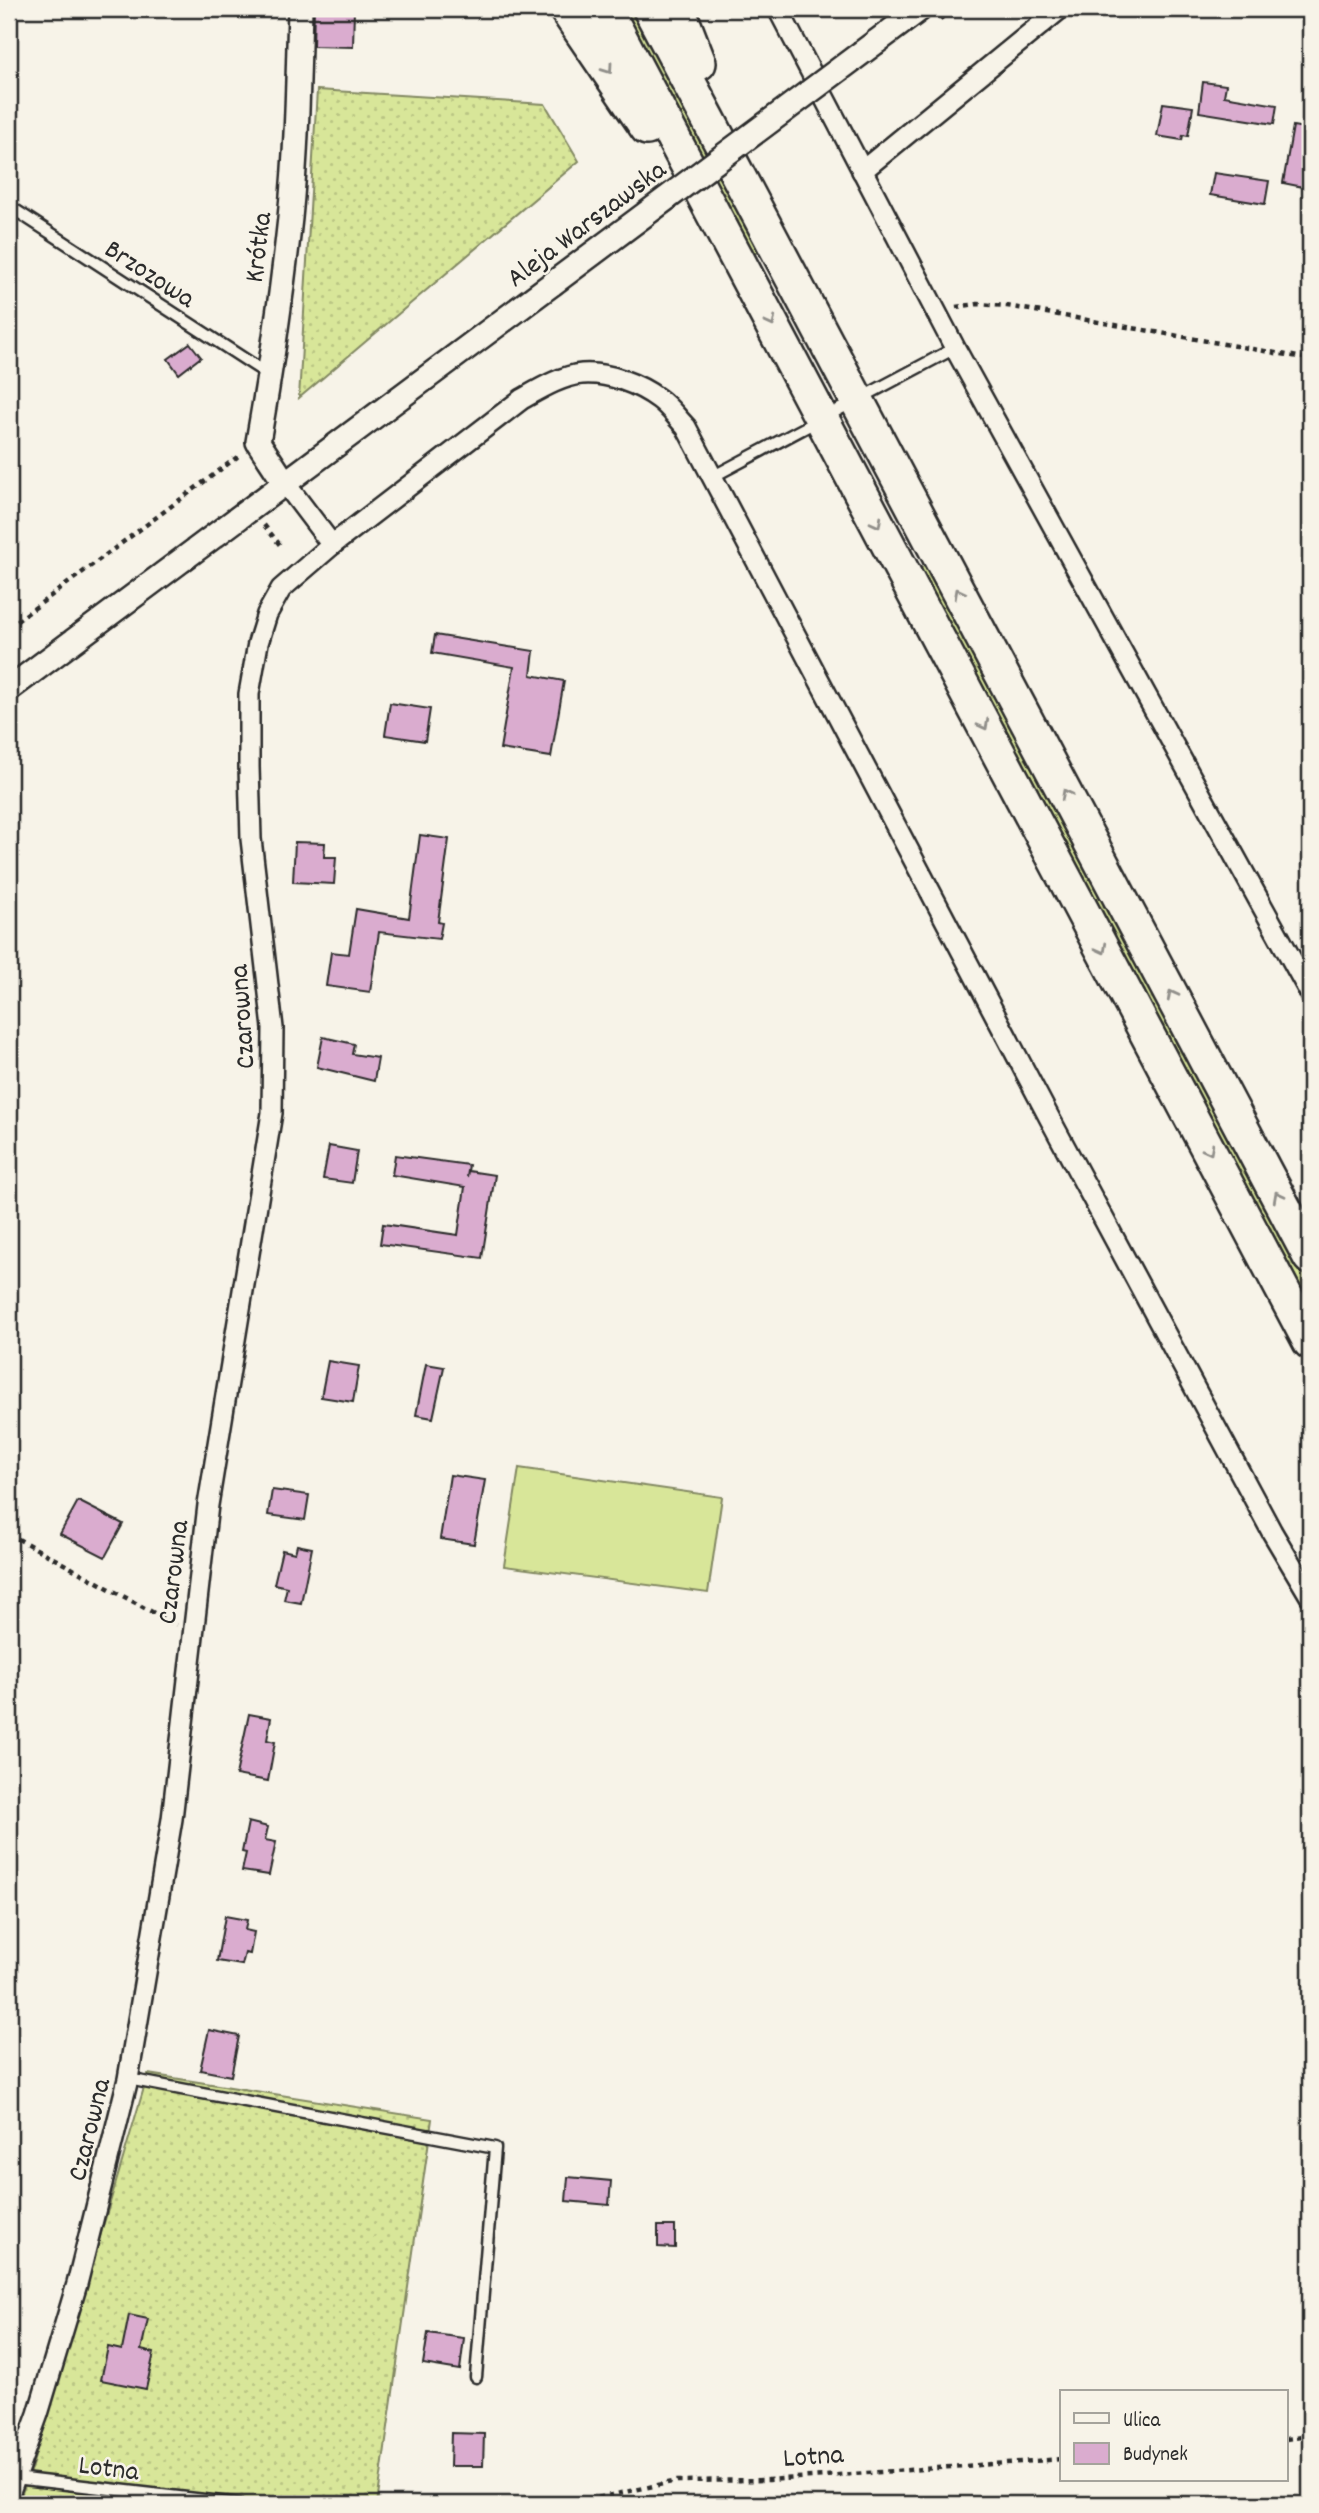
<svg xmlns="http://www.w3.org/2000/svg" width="1319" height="2513" font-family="Dekko,sans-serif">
<defs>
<pattern id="grass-dots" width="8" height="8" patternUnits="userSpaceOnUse" patternTransform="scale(1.75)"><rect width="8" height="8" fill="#d8e699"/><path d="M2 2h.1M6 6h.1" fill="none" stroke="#bac584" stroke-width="1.8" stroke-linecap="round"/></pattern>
</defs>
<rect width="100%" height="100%" fill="#f7f3e8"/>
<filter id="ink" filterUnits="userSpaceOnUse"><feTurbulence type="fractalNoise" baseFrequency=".0143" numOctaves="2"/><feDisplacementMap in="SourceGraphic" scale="14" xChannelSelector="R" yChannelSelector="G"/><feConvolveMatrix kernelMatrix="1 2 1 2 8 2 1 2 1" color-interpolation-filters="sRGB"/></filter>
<g filter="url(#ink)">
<g fill="url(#grass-dots)" stroke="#828862" stroke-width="2">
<polygon points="622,9 633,9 763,250 751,255"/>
<polygon points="317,90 545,104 579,161 299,398"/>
<polygon points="928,563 1310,1278 1310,1314 917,571"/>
<polygon points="148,2074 432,2119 377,2504 18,2504 33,2463"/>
</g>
<polygon fill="#d8e699" stroke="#828862" stroke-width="2" points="519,1468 722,1497 708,1593 504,1566"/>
<g fill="#daaccf" stroke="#2b2b2b" stroke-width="2">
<polygon points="314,9 354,9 353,47 313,46"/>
<polygon points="1203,82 1226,85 1224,96 1277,105 1274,124 1199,112"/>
<polygon points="1163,103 1193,107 1188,136 1183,135 1182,140 1157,136"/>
<polygon points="1293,126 1310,129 1310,172 1308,188 1283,183"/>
<polygon points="1214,173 1269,181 1265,204 1210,195"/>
<polygon points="190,343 201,357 179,374 168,359"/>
<polygon points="435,635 534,651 531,675 564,681 551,757 500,749 514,667 432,653"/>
<polygon points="390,703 430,709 425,741 385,735"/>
<polygon points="420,835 449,839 438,922 442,923 439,939 379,932 370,992 326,986 331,952 349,954 356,909 409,918"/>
<polygon points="295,842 325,843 324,857 336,857 334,884 293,882"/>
<polygon points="323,1037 354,1044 352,1054 378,1058 374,1081 317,1067"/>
<polygon points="329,1146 357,1151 352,1183 323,1179"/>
<polygon points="395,1155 469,1165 467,1177 468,1171 495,1175 482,1258 380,1244 383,1224 458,1235 465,1187 392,1175"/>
<polygon points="328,1361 359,1366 353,1402 321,1397"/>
<polygon points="426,1364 444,1367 433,1418 416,1415"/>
<polygon points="450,1475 485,1480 474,1544 440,1539"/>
<polygon points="272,1490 309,1495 305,1520 268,1515"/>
<polygon points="78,1501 123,1524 105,1557 60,1534"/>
<polygon points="297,1545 312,1548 301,1603 284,1600 287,1587 274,1584 282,1550 295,1553"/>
<polygon points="249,1714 271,1718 267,1740 275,1742 268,1781 236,1775"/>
<polygon points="248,1822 268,1827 265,1840 276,1842 269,1875 242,1871 246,1853 242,1852"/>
<polygon points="225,1916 247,1920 245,1930 254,1932 250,1954 245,1953 242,1965 217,1961"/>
<polygon points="209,2030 239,2036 231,2076 200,2070"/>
<polygon points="568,2177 611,2181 609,2205 566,2201"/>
<polygon points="658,2226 675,2226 675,2248 658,2247"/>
<polygon points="129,2315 148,2319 141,2350 154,2353 146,2389 101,2380 108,2347 122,2350"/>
<polygon points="428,2333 464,2338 460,2370 423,2364"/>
<polygon points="451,2433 484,2434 483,2466 450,2466"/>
</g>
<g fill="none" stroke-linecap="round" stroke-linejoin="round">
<defs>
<g id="service">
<polyline points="9,206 269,375"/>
<polyline points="712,477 955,348"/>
<polyline points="128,2079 495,2148 476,2377"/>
<polyline points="15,2478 239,2504"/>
</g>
<g id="minor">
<polyline points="778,9 955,348 1310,993"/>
<polyline points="862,171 1060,9"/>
<polyline points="285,483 332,545"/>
<path d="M9,2494L38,2414L77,2284L128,2079L172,1819L208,1505L272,1113L273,1028L251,839L249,767V694L258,643L267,614L281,589L332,545L522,399C540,389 561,376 582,374C608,372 639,384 659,399C669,406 677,418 686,427L1050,1119L1272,1532L1310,1596"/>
</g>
<g id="tertiary">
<polyline points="876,42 920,9"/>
<path d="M285,483L258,442C271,368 282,293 290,218C297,149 298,79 300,9"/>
<polyline points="9,689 552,284"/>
</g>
<g id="motorway">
<polyline points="566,9 647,128"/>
<polyline points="605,9 1310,1342"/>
<polyline points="650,9 1310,1257"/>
<polyline points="678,9 699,63"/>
</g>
</defs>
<use href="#service" stroke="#2b2b2b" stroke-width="15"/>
<use href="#minor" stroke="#2b2b2b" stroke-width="24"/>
<use href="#tertiary" stroke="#2b2b2b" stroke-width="28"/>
<use href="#motorway" stroke="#2b2b2b" stroke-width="38"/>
<g stroke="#2b2b2b" stroke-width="4.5" stroke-dasharray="5 5" stroke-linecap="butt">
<polyline points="940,19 954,9"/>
<polyline points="956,307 977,304 1007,306 1310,359"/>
<polyline points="264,525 280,545"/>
<polyline points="9,627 240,455"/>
<polyline points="9,1534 176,1625"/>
<polyline points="1286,2439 1310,2436"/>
<polyline points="569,2504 677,2481 769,2480 1062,2459"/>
</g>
<use href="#service" stroke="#f7f3e8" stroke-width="10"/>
<use href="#minor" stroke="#f7f3e8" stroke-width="19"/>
<use href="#tertiary" stroke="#f7f3e8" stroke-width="23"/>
<use href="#motorway" stroke="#f7f3e8" stroke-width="33"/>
<defs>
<polyline id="tertiary-bridge" points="552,284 876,42"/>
</defs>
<use href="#tertiary-bridge" stroke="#2b2b2b" stroke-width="28" stroke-linecap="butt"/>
<use href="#tertiary-bridge" stroke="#f7f3e8" stroke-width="23"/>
</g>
<defs><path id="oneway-chevron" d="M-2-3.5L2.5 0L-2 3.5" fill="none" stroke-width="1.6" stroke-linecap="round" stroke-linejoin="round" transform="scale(1.75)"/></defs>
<g stroke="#918f8a">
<use href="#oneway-chevron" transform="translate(608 69) rotate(55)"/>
<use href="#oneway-chevron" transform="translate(771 322) rotate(62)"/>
<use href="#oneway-chevron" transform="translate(877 523) rotate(62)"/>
<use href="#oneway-chevron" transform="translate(959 593) rotate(-118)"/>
<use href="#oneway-chevron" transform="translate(984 725) rotate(62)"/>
<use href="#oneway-chevron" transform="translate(1066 794) rotate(-118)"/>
<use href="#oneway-chevron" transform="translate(1102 949) rotate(62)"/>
<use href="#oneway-chevron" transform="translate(1172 995) rotate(-118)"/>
<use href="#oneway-chevron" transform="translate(1209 1150) rotate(62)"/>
<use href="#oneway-chevron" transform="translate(1278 1196) rotate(-118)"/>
</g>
</g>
<g text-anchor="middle" stroke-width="5" stroke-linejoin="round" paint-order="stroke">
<g font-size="28" fill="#2b2b2b" stroke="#f7f3e8">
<text transform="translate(585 222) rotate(-37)" y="10">Aleja Warszawska</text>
<text transform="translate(256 247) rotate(-83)" y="10">Krótka</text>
<text transform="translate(151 272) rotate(33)" y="10">Brzozowa</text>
<text transform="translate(240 1017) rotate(-94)" y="10">Czarowna</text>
<text transform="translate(171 1572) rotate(-83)" y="10">Czarowna</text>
<text transform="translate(87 2129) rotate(-76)" y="10">Czarowna</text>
<text transform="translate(813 2454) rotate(-4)" y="10">Lotna</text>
<text transform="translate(109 2466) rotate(7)" y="10">Lotna</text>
</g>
</g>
<rect width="1319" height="2513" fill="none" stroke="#f7f3e8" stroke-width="35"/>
<rect x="18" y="18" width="1284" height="2478" fill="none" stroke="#2b2b2b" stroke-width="2.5" filter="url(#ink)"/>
<rect x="1060" y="2390" width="228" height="91" fill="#f7f3e8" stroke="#a5a39c" stroke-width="2"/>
<rect x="1074" y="2413" width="35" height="10" fill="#f7f3e8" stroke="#a5a39c" stroke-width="2"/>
<text x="1123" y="2426" font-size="21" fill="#2b2b2b">Ulica</text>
<rect x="1074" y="2443" width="35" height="21" fill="#daaccf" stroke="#a5a39c" stroke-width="2"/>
<text x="1123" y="2460" font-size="21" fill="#2b2b2b">Budynek</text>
</svg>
